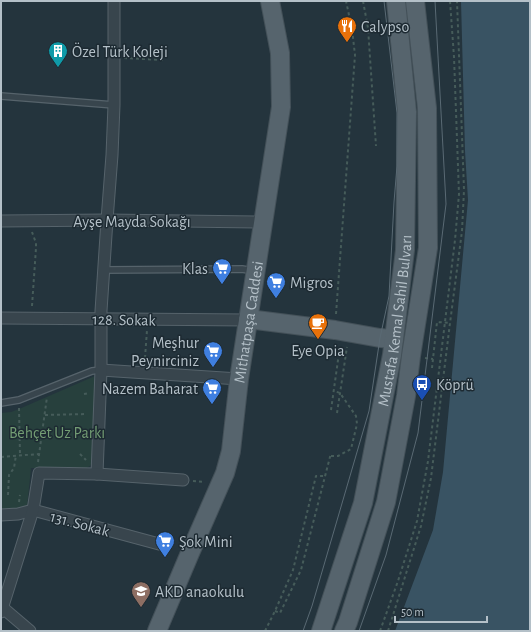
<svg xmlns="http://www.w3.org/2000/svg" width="531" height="632" font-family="'Alegreya Sans',sans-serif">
<rect width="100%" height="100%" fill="#24343d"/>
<polygon fill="#27403d" points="95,376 92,462 90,466 86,468 31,468 27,507 1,512 1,413 11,412 19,409"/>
<polygon fill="#395363" points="461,1 530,1 530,631 395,631 433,530 443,472 468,200 465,151"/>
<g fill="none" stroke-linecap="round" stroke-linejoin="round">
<defs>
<g id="lane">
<polyline points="1,96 114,105"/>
<polyline points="104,270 242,269 254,271"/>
<polyline points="1,403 19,400 92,371 101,370"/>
</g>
<g id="street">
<polyline points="1,221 107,220 263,222"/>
<polyline points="1,318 248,320"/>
<polyline points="101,370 239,379"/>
<polyline points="97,474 101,370 101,311 107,220 112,155 114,105 114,1"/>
<polyline points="1,515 18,514 33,510 159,544"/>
<polyline points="1,608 3,608 30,631"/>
<polyline points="1,612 33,510 39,473 97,474 183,480"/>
</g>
<g id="primary">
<polyline points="248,320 256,320 335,330 380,338 394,339"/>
<path id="s1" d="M157,631L190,553L225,473L231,451L239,379L245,340L281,107L280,53L270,1"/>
<path id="s2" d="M321,631L363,503L392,355L405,250L407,112L396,1"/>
<polyline points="344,631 348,622 386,502 406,396 411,356 428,248 427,108 415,1"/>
</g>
</defs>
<use href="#lane" stroke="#56636b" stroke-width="8"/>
<use href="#street" stroke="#56636b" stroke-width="13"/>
<use href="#primary" stroke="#445159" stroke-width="20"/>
<g stroke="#465c5a" stroke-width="2" stroke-dasharray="3 3" stroke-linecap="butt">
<polyline points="363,1 368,28 376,146"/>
<polyline points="124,58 163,60"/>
<polyline points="32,306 36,248 36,243 32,232"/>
<polyline points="336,314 355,55 352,29 346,1"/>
<polyline points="145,358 147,330"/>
<polyline points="425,358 433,359"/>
<polyline points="432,368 437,322 450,323"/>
<polyline points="84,394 89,393"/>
<polyline points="19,408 20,455"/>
<polyline points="331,410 340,346"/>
<polyline points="337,413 347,347"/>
<polyline points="45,415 87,414"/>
<polyline points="80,454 86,460"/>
<polyline points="331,456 338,456 351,449 357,424 356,416 340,393 334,391"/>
<polyline points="1,457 39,454"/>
<polyline points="38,462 47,397"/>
<polyline points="193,481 205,482"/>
<polyline points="8,495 9,475 14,468 16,455"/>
<polyline points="19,502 20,495"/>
<polyline points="275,611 280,613 301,570 331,453"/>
<polyline points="265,631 275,611 293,570 316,476 325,476"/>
<polyline points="380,631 398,581 417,521 428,461 455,240 459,194 454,57 450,1"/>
<polyline points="388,631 421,526 431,478 450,323 462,231 464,190 457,1"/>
</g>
<use href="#lane" stroke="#38454d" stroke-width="5.5"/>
<use href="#street" stroke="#38454d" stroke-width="11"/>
<use href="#primary" stroke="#56646d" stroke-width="18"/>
<g stroke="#5a6a74" stroke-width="1">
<polyline points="303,631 312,606 369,411 380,338 389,296 394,202 397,166 397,113 384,1"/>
<polyline points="359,631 386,555 418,433 446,204 435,1"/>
</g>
</g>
<defs>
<symbol id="restaurant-pin" viewBox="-11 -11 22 30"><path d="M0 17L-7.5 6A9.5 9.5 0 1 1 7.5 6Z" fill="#e8710a" stroke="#1d2a32"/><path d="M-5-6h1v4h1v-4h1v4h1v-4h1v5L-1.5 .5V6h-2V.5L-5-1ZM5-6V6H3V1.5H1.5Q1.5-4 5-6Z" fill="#fff"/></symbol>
<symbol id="building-pin" viewBox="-11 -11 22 30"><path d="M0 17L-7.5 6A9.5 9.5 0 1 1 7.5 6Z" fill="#0f9aa8" stroke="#1d2a32"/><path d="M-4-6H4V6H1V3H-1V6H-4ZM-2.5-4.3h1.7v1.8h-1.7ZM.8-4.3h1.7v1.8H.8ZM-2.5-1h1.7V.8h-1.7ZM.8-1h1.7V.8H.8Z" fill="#fff"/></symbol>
<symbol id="supermarket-pin" viewBox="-11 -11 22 30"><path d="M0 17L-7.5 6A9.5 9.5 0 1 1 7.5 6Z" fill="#3f7fe0" stroke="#1d2a32"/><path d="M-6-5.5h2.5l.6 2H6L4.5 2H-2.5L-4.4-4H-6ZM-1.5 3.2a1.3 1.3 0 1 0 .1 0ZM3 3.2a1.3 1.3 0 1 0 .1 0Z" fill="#fff"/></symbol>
<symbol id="cafe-pin" viewBox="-11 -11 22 30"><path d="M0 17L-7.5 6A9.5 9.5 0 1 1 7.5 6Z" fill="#e8710a" stroke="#1d2a32"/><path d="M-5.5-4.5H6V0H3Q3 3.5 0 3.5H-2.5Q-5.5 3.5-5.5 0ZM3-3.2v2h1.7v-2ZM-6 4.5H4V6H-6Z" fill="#fff"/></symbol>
<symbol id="bus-pin" viewBox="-11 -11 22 30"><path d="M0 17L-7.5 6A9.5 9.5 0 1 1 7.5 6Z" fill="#1a4fb4" stroke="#1d2a32"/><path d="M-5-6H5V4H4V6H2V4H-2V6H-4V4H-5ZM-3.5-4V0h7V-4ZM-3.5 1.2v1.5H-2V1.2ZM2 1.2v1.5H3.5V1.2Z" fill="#fff"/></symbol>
<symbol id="school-pin" viewBox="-11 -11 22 30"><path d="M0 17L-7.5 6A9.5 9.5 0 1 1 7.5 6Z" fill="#8d6e63" stroke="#1d2a32"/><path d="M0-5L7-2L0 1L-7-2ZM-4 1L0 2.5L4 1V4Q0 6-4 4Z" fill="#fff"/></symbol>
</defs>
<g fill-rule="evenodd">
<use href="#restaurant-pin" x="336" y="15" width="22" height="30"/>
<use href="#building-pin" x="47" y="40" width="22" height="30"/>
<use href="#supermarket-pin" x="211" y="257" width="22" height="30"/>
<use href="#supermarket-pin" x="265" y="271" width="22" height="30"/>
<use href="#cafe-pin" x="307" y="312" width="22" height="30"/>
<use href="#supermarket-pin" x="202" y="340" width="22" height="30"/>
<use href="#bus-pin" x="411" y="373" width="22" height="30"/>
<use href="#supermarket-pin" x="201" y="377" width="22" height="30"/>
<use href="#supermarket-pin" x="154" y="530" width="22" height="30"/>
<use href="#school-pin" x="130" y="580" width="22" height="30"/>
</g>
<g text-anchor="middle" stroke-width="3" stroke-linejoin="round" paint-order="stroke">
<g font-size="16" fill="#b4c0c8" stroke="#1d2a32" text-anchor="start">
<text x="361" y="32">Calypso</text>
<text x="72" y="57">Özel Türk Koleji</text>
<text x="208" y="274" text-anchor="end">Klas</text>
<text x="290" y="288">Migros</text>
<text x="199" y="348" text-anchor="end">Meşhur<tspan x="199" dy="18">Peynirciniz</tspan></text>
<text x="318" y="356" text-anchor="middle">Eye Opia</text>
<text x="436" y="390">Köprü</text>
<text x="198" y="394" text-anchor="end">Nazem Baharat</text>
<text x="179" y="547">Şok Mini</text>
<text x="155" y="597">AKD anaokulu</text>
</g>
<g font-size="16" fill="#b4c0c8" stroke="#1d2a32">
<text x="132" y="227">Ayşe Mayda Sokağı</text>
<text transform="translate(124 319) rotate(1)" y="6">128. Sokak</text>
<text dy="6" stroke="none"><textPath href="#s2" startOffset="320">Mustafa Kemal Sahil Bulvarı</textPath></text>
<text dy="6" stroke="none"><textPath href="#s1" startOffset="325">Mithatpaşa Caddesi</textPath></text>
<text transform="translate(80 523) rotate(15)" y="6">131. Sokak</text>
</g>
<g font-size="16" fill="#739d74" stroke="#1d2a32">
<text x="57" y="438">Behçet Uz Parkı</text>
</g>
</g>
<rect width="531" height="632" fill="none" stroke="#b4c0c8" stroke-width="4"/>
<path d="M395 616v6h92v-6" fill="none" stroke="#b4c0c8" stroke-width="2"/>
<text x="401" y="616" font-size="12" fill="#b4c0c8" stroke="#1d2a32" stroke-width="3" paint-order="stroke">50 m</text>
</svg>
